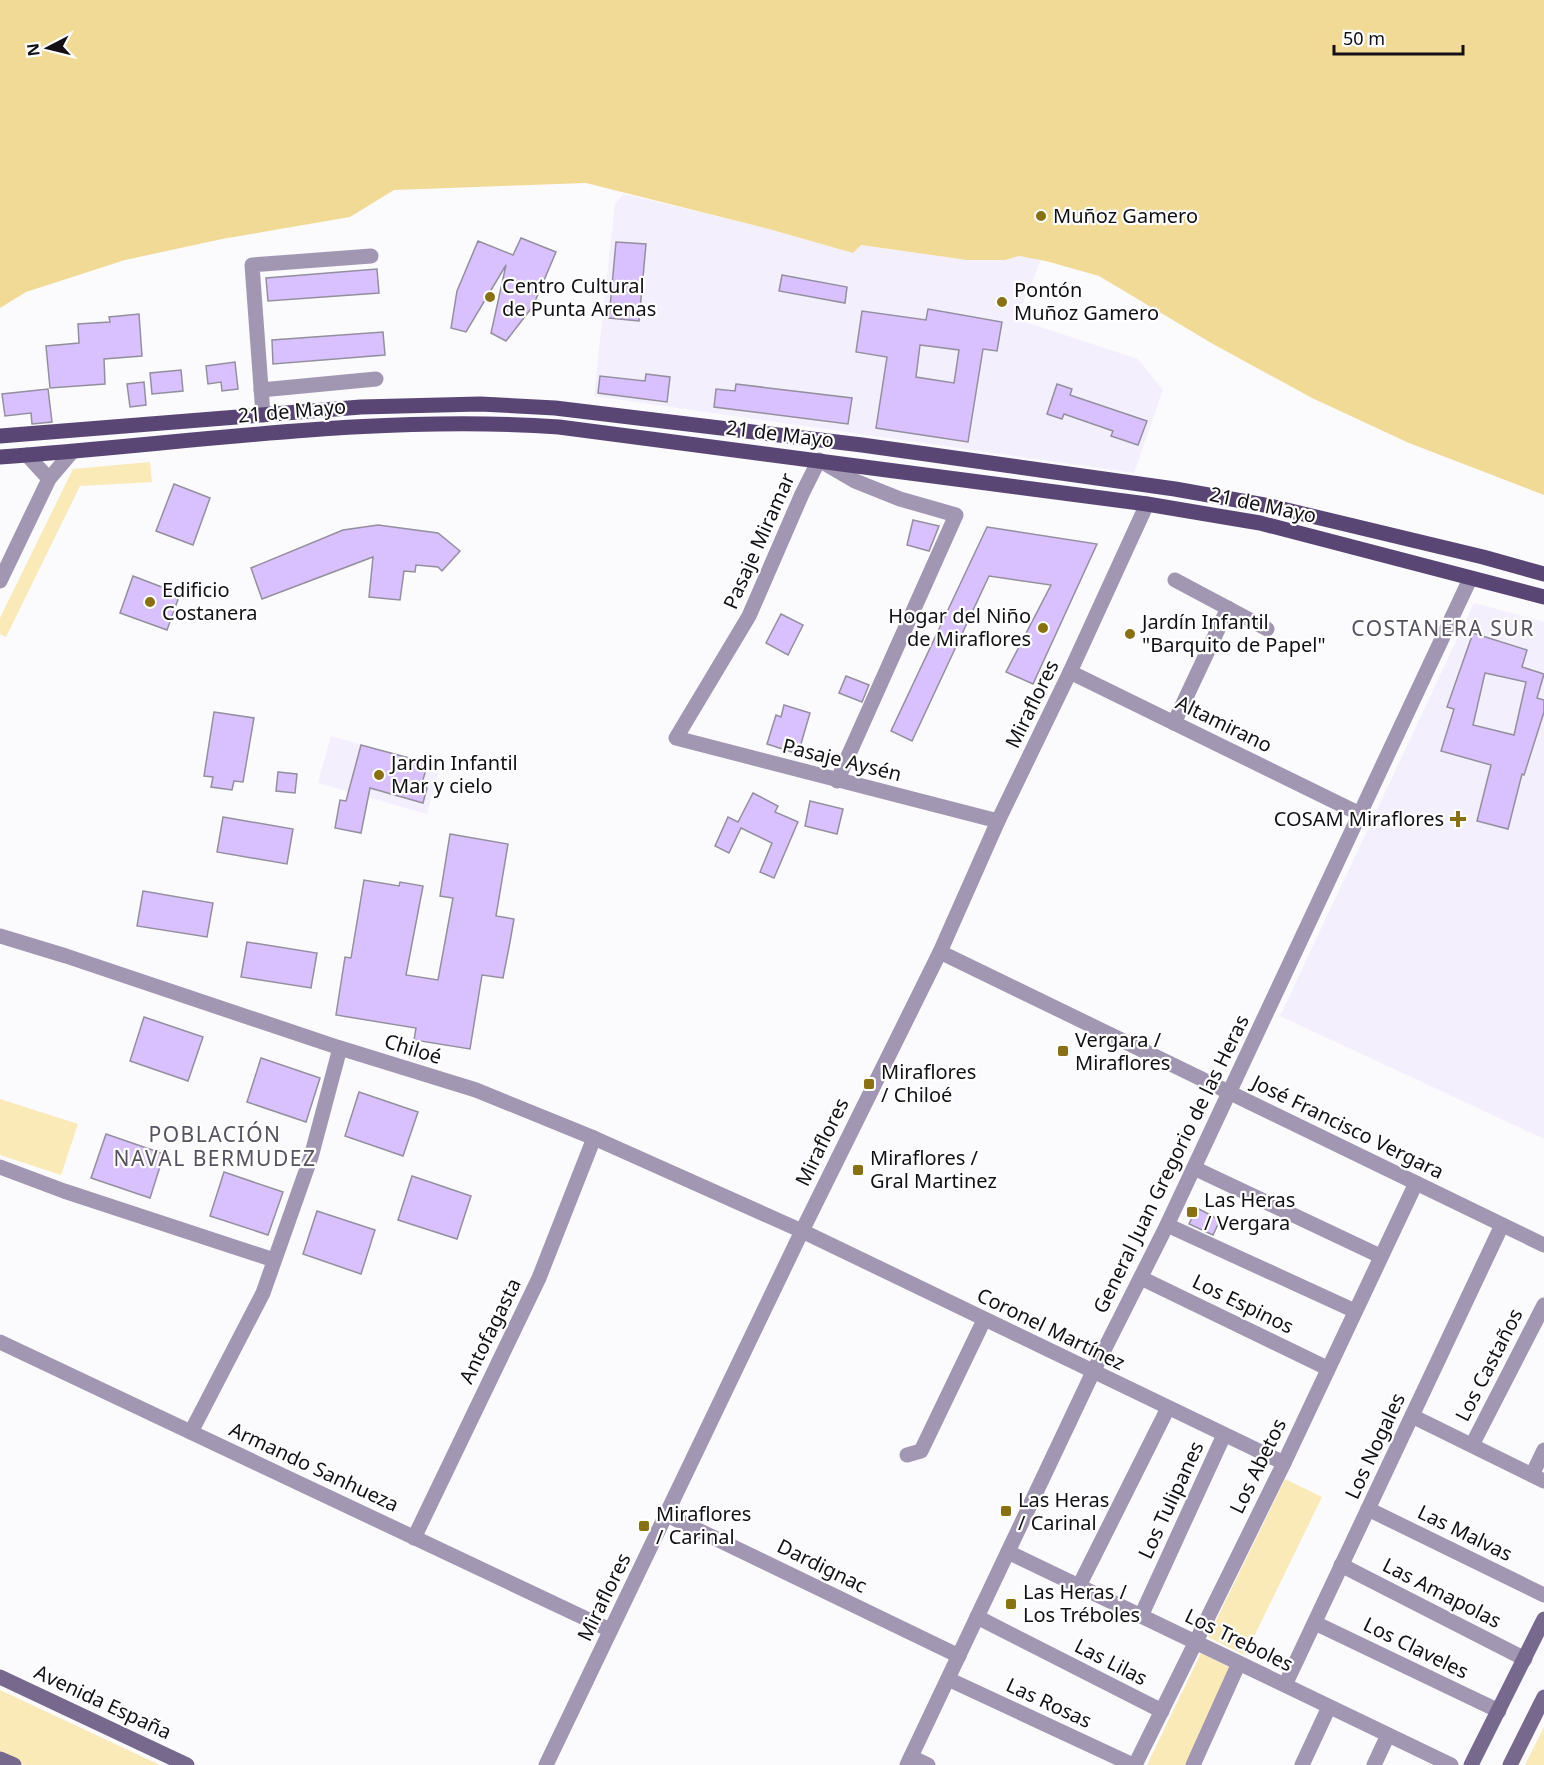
<svg xmlns="http://www.w3.org/2000/svg" width="1544" height="1765" font-family="'Noto Sans',sans-serif">
<rect width="100%" height="100%" fill="#fbfafd"/>
<g fill="#f4effd">
<polygon points="624,194 769,229 853,253 861,245 967,260 1005,260 1018,256 1041,260 1016,319 1138,359 1163,390 1134,473 594,396 615,203"/>
<polygon points="1474,603 1544,622 1544,1139 1280,1016"/>
<polygon points="331,736 440,767 427,814 318,783"/>
</g>
<g fill="#faeab8">
<polygon points="150,462 152,482 80,486 6,637 0,634 0,618 73,469"/>
<polygon points="0,1099 78,1124 61,1175 0,1155"/>
<polygon points="1285,1479 1322,1497 1245,1655 1208,1637"/>
<polygon points="1201,1653 1233,1669 1187,1765 1147,1765"/>
<polygon points="0,1690 160,1765 25,1765 0,1754"/>
<polygon points="1544,1727 1544,1765 1525,1765"/>
</g>
<polygon fill="#f1da96" points="0,0 1544,0 1544,495 1409,443 1312,398 1213,344 1099,276 1046,261 1019,256 1005,260 967,260 861,245 853,253 769,229 586,183 394,190 350,217 222,239 125,260 26,292 0,308"/>
<g fill="#d9c0ff" stroke="#948f9d" stroke-width="1.5" fill-rule="evenodd">
<polygon points="521,238 556,252 533,306 506,341 491,333 506,265 466,332 451,328 457,291 478,241 513,255"/>
<polygon points="616,242 646,244 639,321 609,318"/>
<polygon points="377,269 379,293 268,301 266,278"/>
<polygon points="782,275 847,287 845,303 779,291"/>
<path d="M928,309L1002,322L997,351L983,349L968,442L876,428L887,357L856,352L862,311L926,320ZM920,345L959,350L954,383L916,377Z"/>
<polygon points="139,314 142,356 104,359 105,384 50,388 46,346 79,343 78,324 110,322 109,317"/>
<polygon points="383,332 385,355 273,364 272,340"/>
<polygon points="235,362 238,389 222,391 221,382 208,384 206,366"/>
<polygon points="181,370 183,391 152,394 150,373"/>
<polygon points="646,374 670,377 667,402 598,393 600,376 645,381"/>
<polygon points="144,382 146,405 130,407 127,384"/>
<polygon points="736,384 852,398 848,424 714,407 716,389 735,391"/>
<polygon points="1057,384 1072,389 1070,395 1147,421 1138,445 1111,436 1113,431 1064,414 1062,419 1047,414"/>
<polygon points="48,389 52,422 32,424 31,413 5,416 2,394"/>
<polygon points="174,484 210,498 193,545 156,531"/>
<polygon points="913,520 939,526 929,551 907,545"/>
<polygon points="378,525 438,533 460,551 442,571 438,567 416,565 415,572 404,571 400,600 369,597 373,557 262,599 251,568 343,530"/>
<polygon points="987,527 1097,544 1033,684 1006,672 1051,585 989,576 912,741 891,731"/>
<polygon points="133,576 180,594 167,630 120,613"/>
<polygon points="781,614 803,625 788,655 766,643"/>
<path d="M1473,633L1527,650L1522,667L1544,674L1537,698L1544,700V712L1524,775L1522,774L1508,829L1477,821L1491,765L1441,751L1454,709L1447,707ZM1485,673L1526,682L1514,735L1473,725Z"/>
<polygon points="846,676 869,685 862,702 839,693"/>
<polygon points="784,705 810,713 798,754 767,744 776,715 781,717"/>
<polygon points="214,712 254,718 243,782 234,781 232,790 211,787 213,777 204,776"/>
<polygon points="361,745 428,763 421,786 427,788 423,803 370,788 361,833 335,828 340,800 346,801"/>
<polygon points="278,772 297,774 295,793 276,791"/>
<polygon points="753,793 778,806 775,812 798,822 774,878 760,872 772,843 741,828 729,853 715,846 728,817 738,822"/>
<polygon points="810,801 843,809 837,834 805,826"/>
<polygon points="223,817 293,829 287,864 217,852"/>
<polygon points="450,834 508,844 496,916 514,919 510,942 503,978 482,975 470,1049 414,1040 416,1028 336,1015 345,957 351,958 364,880 399,886 400,882 423,886 406,975 438,980 453,898 440,896"/>
<polygon points="143,891 213,903 207,937 137,926"/>
<polygon points="247,942 317,953 311,988 241,977"/>
<polygon points="144,1017 203,1037 188,1081 130,1061"/>
<polygon points="261,1058 320,1078 306,1122 247,1102"/>
<polygon points="359,1092 418,1112 403,1156 345,1136"/>
<polygon points="106,1134 164,1154 150,1198 91,1178"/>
<polygon points="224,1172 283,1192 268,1235 210,1216"/>
<polygon points="412,1176 471,1196 457,1239 398,1220"/>
<polygon points="1197,1208 1220,1220 1213,1235 1189,1224"/>
<polygon points="317,1211 375,1230 361,1274 303,1254"/>
</g>
<g fill="none" stroke-linecap="round" stroke-linejoin="round">
<g stroke="#a297b2" stroke-width="15">
<polyline points="261,390 376,379"/>
<polyline points="263,415 252,265 371,256"/>
<polyline points="1175,580 1267,629"/>
<polyline points="1070,672 1360,814"/>
<polyline points="1174,723 1228,608"/>
<polyline points="837,781 956,515 900,499 855,481 819,460 802,494 749,616 676,738 998,821"/>
<polyline points="0,936 66,956 340,1048 476,1090 594,1138 802,1231 1284,1463"/>
<polyline points="940,952 1544,1245"/>
<polyline points="0,1167 64,1191 274,1260"/>
<polyline points="1194,1168 1380,1256"/>
<polyline points="1167,1225 1355,1311"/>
<polyline points="1141,1278 1327,1368"/>
<polyline points="0,1342 610,1630"/>
<polyline points="1412,1416 1544,1481"/>
<polyline points="191,1432 263,1293 311,1157 340,1048"/>
<polyline points="1472,1445 1544,1305"/>
<polyline points="907,1455 921,1451 984,1320"/>
<polyline points="1532,1475 1544,1450"/>
<polyline points="1368,1509 1544,1595"/>
<polyline points="667,1515 959,1656"/>
<polyline points="414,1538 539,1278 594,1138"/>
<polyline points="1008,1552 1451,1765"/>
<polyline points="1341,1565 1525,1659"/>
<polyline points="1079,1586 1168,1408"/>
<polyline points="1141,1616 1224,1435"/>
<polyline points="977,1617 1162,1711"/>
<polyline points="1315,1623 1499,1711"/>
<polyline points="948,1679 1133,1765"/>
<polyline points="1285,1685 1502,1225"/>
<polyline points="911,1757 928,1765"/>
<polyline points="546,1765 802,1231 940,952 998,821 1070,672 1147,504"/>
<polyline points="907,1765 1093,1372 1167,1225 1470,579"/>
<polyline points="1135,1765 1284,1463 1416,1183"/>
<polyline points="1193,1765 1239,1663"/>
<polyline points="1302,1765 1329,1707"/>
<polyline points="1374,1765 1388,1735"/>
</g>
<g stroke="#a297b2" stroke-width="15">
<polyline points="27,455 49,479"/>
<polyline points="0,581 49,479 72,452"/>
</g>
<g stroke="#77688e" stroke-width="15">
<polyline points="0,1677 187,1765"/>
<polyline points="0,1759 14,1765"/>
<polyline points="1471,1765 1544,1619"/>
<polyline points="1510,1765 1544,1697"/>
</g>
<g stroke="#5a4674" stroke-width="15">
<polyline points="0,436 361,407 480,404 555,408 862,445 1175,489 1270,506 1483,557 1544,574"/>
<path d="M0,457C186,444 372,414 559,427L1147,504L1260,523L1544,597"/>
</g>
</g>
<g fill="#897011" stroke="#fff" stroke-width="2">
<circle cx="1041" cy="216" r="6"/>
<circle cx="490" cy="297" r="6"/>
<circle cx="1002" cy="302" r="6"/>
<circle cx="150" cy="602" r="6"/>
<circle cx="1043" cy="628" r="6"/>
<circle cx="1130" cy="634" r="6"/>
<circle cx="379" cy="775" r="6"/>
<path d="M1455 810h6v6h6v6h-6v6h-6v-6h-6v-6h6z"/>
<rect x="1057" y="1045" width="12" height="12" rx="3"/>
<rect x="863" y="1078" width="12" height="12" rx="3"/>
<rect x="852" y="1164" width="12" height="12" rx="3"/>
<rect x="1186" y="1206" width="12" height="12" rx="3"/>
<rect x="1000" y="1505" width="12" height="12" rx="3"/>
<rect x="638" y="1520" width="12" height="12" rx="3"/>
<rect x="1005" y="1598" width="12" height="12" rx="3"/>
</g>
<g text-anchor="middle" stroke-width="4.5" stroke-linejoin="round" paint-order="stroke">
<g font-size="20" fill="#121015" stroke="#fff" text-anchor="start">
<text x="1053" y="223">Muñoz Gamero</text>
<text x="502" y="293">Centro Cultural<tspan x="502" dy="23">de Punta Arenas</tspan></text>
<text x="1014" y="297">Pontón<tspan x="1014" dy="23">Muñoz Gamero</tspan></text>
<text x="162" y="597">Edificio<tspan x="162" dy="23">Costanera</tspan></text>
<text x="1031" y="623" text-anchor="end">Hogar del Niño<tspan x="1031" dy="23">de Miraflores</tspan></text>
<text x="1142" y="629">Jardín Infantil<tspan x="1142" dy="23">"Barquito de Papel"</tspan></text>
<text x="391" y="770">Jardin Infantil<tspan x="391" dy="23">Mar y cielo</tspan></text>
<text x="1444" y="826" text-anchor="end">COSAM Miraflores</text>
<text x="1075" y="1047">Vergara /<tspan x="1075" dy="23">Miraflores</tspan></text>
<text x="881" y="1079">Miraflores<tspan x="881" dy="23">/ Chiloé</tspan></text>
<text x="870" y="1165">Miraflores /<tspan x="870" dy="23">Gral Martinez</tspan></text>
<text x="1204" y="1207">Las Heras<tspan x="1204" dy="23">/ Vergara</tspan></text>
<text x="1018" y="1507">Las Heras<tspan x="1018" dy="23">/ Carinal</tspan></text>
<text x="656" y="1521">Miraflores<tspan x="656" dy="23">/ Carinal</tspan></text>
<text x="1023" y="1599">Las Heras /<tspan x="1023" dy="23">Los Tréboles</tspan></text>
</g>
<g font-size="20" fill="#121015" stroke="#fff">
<text transform="translate(292 411) rotate(-5)" y="7">21 de Mayo</text>
<text transform="translate(780 434) rotate(7)" y="7">21 de Mayo</text>
<text transform="translate(1263 505) rotate(12)" y="7">21 de Mayo</text>
<text transform="translate(759 541) rotate(-66)" y="7">Pasaje Miramar</text>
<text transform="translate(1032 704) rotate(-64)" y="7">Miraflores</text>
<text transform="translate(1224 724) rotate(26)" y="7">Altamirano</text>
<text transform="translate(842 760) rotate(14)" y="7">Pasaje Aysén</text>
<text transform="translate(413 1049) rotate(17)" y="7">Chiloé</text>
<text transform="translate(1348 1127) rotate(26)" y="7">José Francisco Vergara</text>
<text transform="translate(822 1142) rotate(-64)" y="7">Miraflores</text>
<text transform="translate(1171 1164) rotate(-64)" y="7">General Juan Gregorio de las Heras</text>
<text transform="translate(1243 1304) rotate(26)" y="7">Los Espinos</text>
<text transform="translate(1051 1329) rotate(26)" y="7">Coronel Martínez</text>
<text transform="translate(490 1331) rotate(-64)" y="7">Antofagasta</text>
<text transform="translate(1489 1365) rotate(-63)" y="7">Los Castaños</text>
<text transform="translate(1375 1446) rotate(-65)" y="7">Los Nogales</text>
<text transform="translate(1258 1466) rotate(-64)" y="7">Los Abetos</text>
<text transform="translate(314 1467) rotate(25)" y="7">Armando Sanhueza</text>
<text transform="translate(1171 1500) rotate(-65)" y="7">Los Tulipanes</text>
<text transform="translate(1465 1533) rotate(26)" y="7">Las Malvas</text>
<text transform="translate(822 1566) rotate(26)" y="7">Dardignac</text>
<text transform="translate(1442 1593) rotate(27)" y="7">Las Amapolas</text>
<text transform="translate(604 1597) rotate(-64)" y="7">Miraflores</text>
<text transform="translate(1239 1640) rotate(26)" y="7">Los Treboles</text>
<text transform="translate(1416 1648) rotate(26)" y="7">Los Claveles</text>
<text transform="translate(1111 1662) rotate(27)" y="7">Las Lilas</text>
<text transform="translate(103 1702) rotate(25)" y="7">Avenida España</text>
<text transform="translate(1049 1703) rotate(25)" y="7">Las Rosas</text>
</g>
<g font-size="21" letter-spacing="1.5" fill="#57525f" stroke="#fff">
<text x="1443" y="636">COSTANERA SUR</text>
<text x="215" y="1142">POBLACIÓN<tspan x="215" dy="24">NAVAL BERMUDEZ</tspan></text>
</g>
</g>
<g transform="translate(48 48) rotate(263)" stroke="#ffffff" stroke-width="4.5" paint-order="stroke">
<path d="M0-4.5L10 22L0 15L-10 22Z" fill="#121015"/>
<text y="-9" font-size="16" font-weight="bold" text-anchor="middle" fill="#121015">N</text>
</g>
<path d="M1334 45v9h129v-9" fill="none" stroke="#121015" stroke-width="3"/>
<text x="1343" y="45" font-size="18" fill="#121015" stroke="#ffffff" stroke-width="4.5" paint-order="stroke">50 m</text>
</svg>
